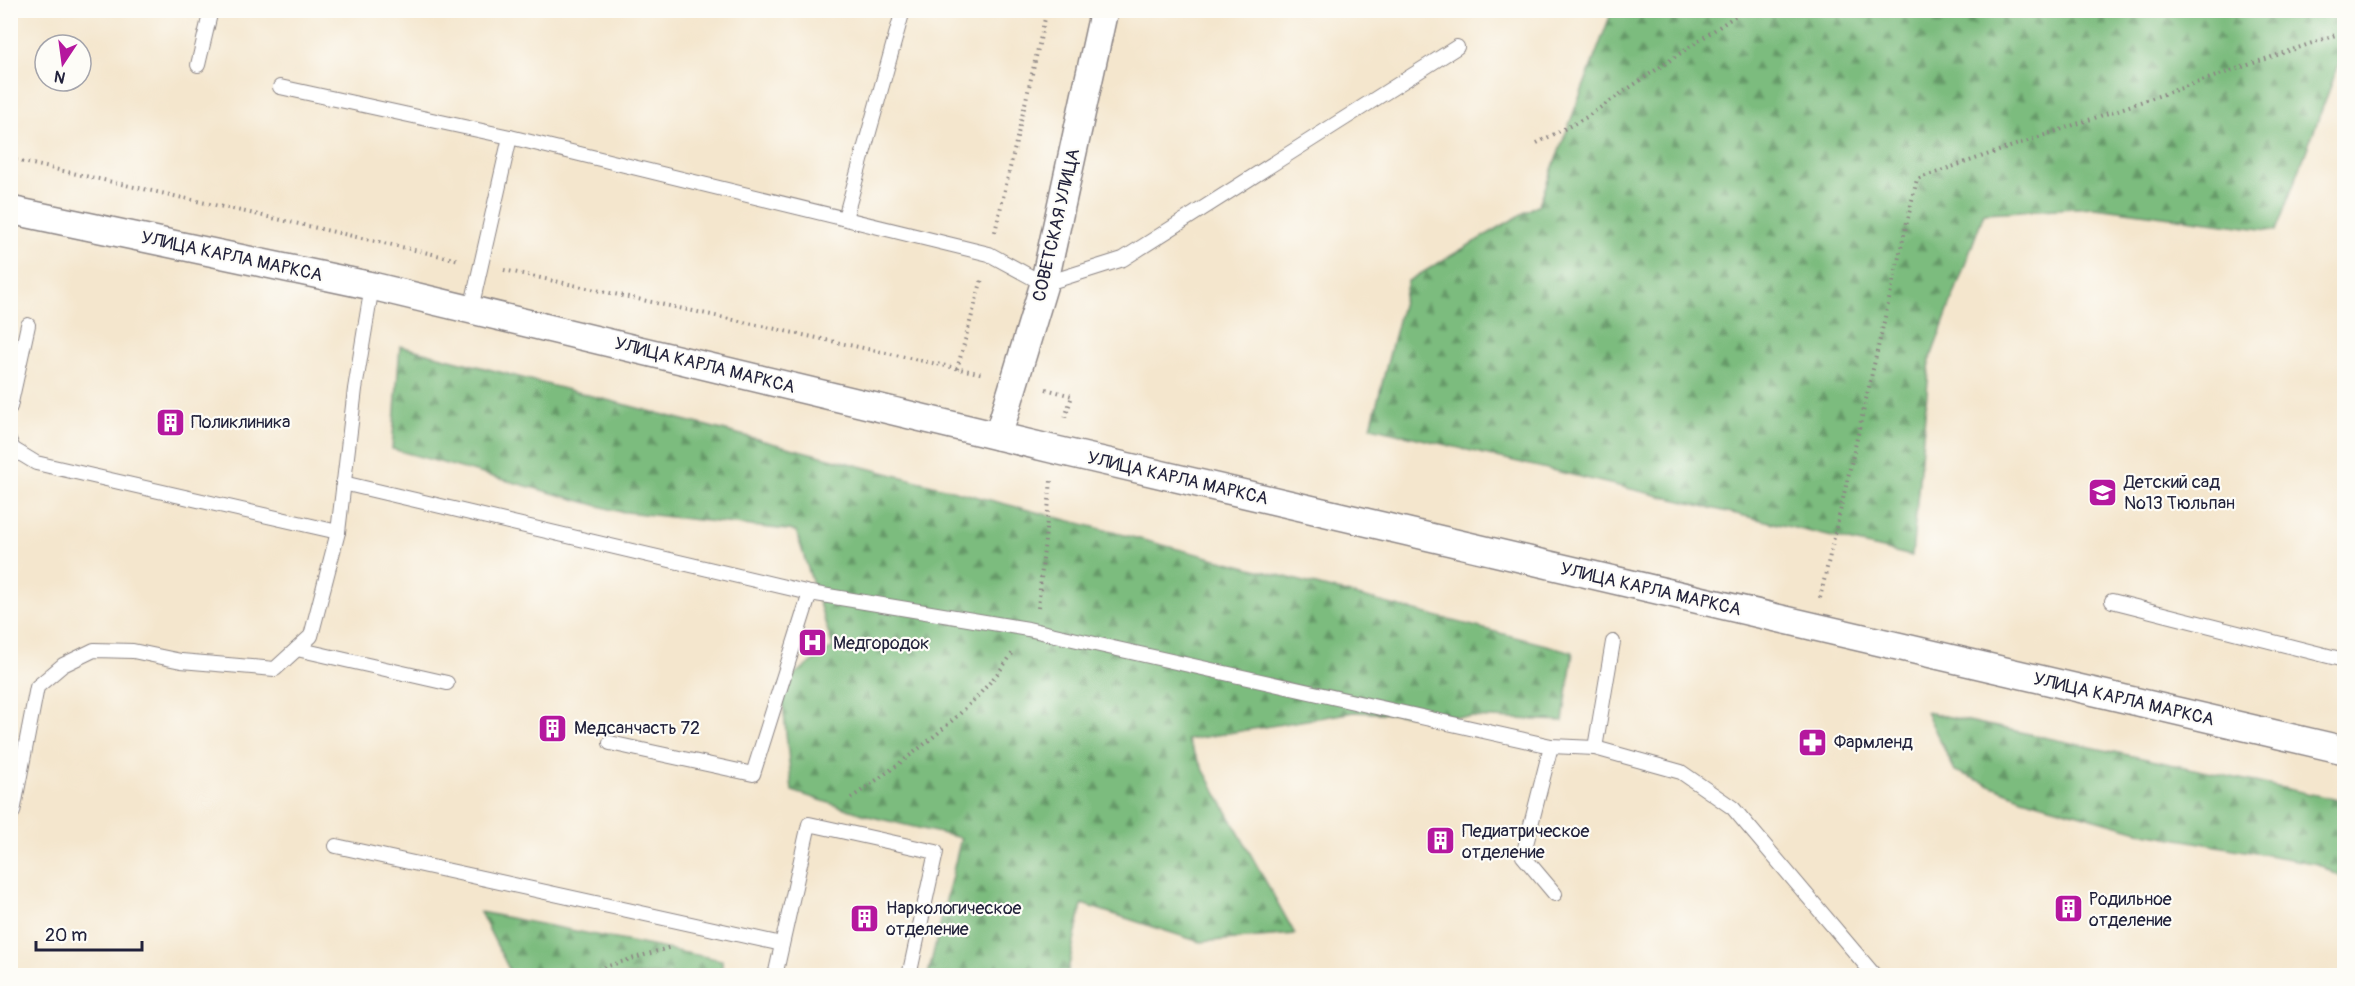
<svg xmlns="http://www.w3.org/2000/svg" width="2355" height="986" font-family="Pangolin,sans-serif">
<defs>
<pattern id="forest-firs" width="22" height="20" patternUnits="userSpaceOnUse" patternTransform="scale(1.5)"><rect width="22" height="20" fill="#7cbc7e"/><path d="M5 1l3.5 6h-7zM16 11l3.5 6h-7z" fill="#659868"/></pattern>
</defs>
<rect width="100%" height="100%" fill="#fdfcf7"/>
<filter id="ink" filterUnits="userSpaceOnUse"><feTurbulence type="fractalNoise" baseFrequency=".0167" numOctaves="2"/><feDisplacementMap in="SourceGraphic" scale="12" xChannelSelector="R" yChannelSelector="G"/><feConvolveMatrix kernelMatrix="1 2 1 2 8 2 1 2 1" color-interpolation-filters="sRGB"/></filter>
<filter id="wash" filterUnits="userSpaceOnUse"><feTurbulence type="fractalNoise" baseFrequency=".008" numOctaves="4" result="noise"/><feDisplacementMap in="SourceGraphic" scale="24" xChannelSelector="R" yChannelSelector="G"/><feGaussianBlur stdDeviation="1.35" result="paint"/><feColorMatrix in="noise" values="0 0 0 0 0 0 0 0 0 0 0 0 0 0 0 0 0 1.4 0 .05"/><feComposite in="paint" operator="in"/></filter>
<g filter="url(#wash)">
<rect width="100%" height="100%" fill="#f4e6cd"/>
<g fill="url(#forest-firs)" stroke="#4f6f5c" stroke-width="1.5">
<polygon points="1612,11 2344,11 2344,51 2276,231 2095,207 1984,213 1930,360 1912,556 1371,427 1408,281 1539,204"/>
<polygon points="400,346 1573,652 1563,721 1354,712 1187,740 1295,934 1200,942 1082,904 1067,975 928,975 961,838 872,817 792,791 781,684 833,647 796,531 617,511 392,449"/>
<polygon points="1926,712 2344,801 2344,879 2318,864 2145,833 2022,798 1955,771"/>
<polygon points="480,912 722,960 722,975 512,975"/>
</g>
</g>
<g filter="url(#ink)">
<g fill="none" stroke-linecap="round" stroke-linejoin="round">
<defs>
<g id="service">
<polyline points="198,65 211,10"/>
<polyline points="280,87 510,137 989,254 1044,284 1123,259 1457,47"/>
<polyline points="845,218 903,10"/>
<polyline points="471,309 510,137"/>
<polyline points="10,407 28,325"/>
<polyline points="10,442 13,449 36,463 338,532"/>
<polyline points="343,483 810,593 1028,629 1551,746 1595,748 1681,772 1733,808 1875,976"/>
<polyline points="2112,601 2344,660"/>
<polyline points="297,649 447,683"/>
<polyline points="610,743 753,774 810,593"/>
<polyline points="1551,746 1523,856 1555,894"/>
<polyline points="1595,748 1613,642"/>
<polyline points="10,812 13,812 37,687 63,665 94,650 133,651 181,661 275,669 311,636 338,532 355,389 372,286"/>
<polyline points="336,846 782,944"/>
<polyline points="775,976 809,824 936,852 909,976"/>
</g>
<g id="minor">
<polyline points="10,210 372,286 1056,450 2344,750"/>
<polyline points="998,436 1044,284 1104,10"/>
</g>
</defs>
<use href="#service" stroke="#8b8484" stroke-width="16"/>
<use href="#minor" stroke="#8b8484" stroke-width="30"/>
<g stroke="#8b8484" stroke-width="4" stroke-dasharray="1.5 4.5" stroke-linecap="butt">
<polyline points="1537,143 1585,118 1744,10"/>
<polyline points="10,159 459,260"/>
<polyline points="11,180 15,160"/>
<polyline points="995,232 1047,10"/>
<polyline points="504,270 983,374"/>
<polyline points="957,369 982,279"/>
<polyline points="1046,389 1072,396 1064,421"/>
<polyline points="1820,598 1917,179 2344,32"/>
<polyline points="1038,608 1051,481"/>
<path d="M851,798C911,756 973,712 1014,651"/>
<polyline points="575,976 671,947"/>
</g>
<use href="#service" stroke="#fff" stroke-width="14"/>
<use href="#minor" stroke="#fff" stroke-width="27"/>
</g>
</g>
<defs>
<symbol id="building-square" viewBox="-11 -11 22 22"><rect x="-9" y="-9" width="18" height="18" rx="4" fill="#b5179e" stroke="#fdfcf7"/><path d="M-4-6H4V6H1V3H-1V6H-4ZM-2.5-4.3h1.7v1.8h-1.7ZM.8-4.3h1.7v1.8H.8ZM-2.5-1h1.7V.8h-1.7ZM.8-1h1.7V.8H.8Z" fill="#fff"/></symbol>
<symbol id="school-square" viewBox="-11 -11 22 22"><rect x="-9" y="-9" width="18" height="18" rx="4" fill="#b5179e" stroke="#fdfcf7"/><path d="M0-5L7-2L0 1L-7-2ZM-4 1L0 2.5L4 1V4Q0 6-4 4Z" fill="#fff"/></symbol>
<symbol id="hospital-square" viewBox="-11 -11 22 22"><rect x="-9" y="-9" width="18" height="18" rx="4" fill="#b5179e" stroke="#fdfcf7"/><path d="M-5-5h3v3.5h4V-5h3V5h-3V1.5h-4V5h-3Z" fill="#fff"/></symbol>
<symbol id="pharmacy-square" viewBox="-11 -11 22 22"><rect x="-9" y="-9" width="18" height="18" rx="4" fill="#b5179e" stroke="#fdfcf7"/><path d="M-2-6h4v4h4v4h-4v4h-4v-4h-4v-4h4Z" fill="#fff"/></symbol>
</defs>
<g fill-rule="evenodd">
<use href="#building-square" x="154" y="406" width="33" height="33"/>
<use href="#school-square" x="2086" y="476" width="33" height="33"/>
<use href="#hospital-square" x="796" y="626" width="33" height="33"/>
<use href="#building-square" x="536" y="712" width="33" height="33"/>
<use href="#pharmacy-square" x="1796" y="726" width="33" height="33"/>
<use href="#building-square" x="1424" y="824" width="33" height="33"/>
<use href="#building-square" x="2052" y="892" width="33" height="33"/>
<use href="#building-square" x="848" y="902" width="33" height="33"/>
</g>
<g text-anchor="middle" stroke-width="4.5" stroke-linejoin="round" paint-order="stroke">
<g font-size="18" fill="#22223b" stroke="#fdfcf7">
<text transform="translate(1056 225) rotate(-77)" y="6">СОВЕТСКАЯ УЛИЦА</text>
<text transform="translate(232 256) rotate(12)" y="6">УЛИЦА КАРЛА МАРКСА</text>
<text transform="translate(705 365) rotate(14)" y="6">УЛИЦА КАРЛА МАРКСА</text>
<text transform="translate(1178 478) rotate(13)" y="6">УЛИЦА КАРЛА МАРКСА</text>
<text transform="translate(1651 589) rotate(13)" y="6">УЛИЦА КАРЛА МАРКСА</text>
<text transform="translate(2124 699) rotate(13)" y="6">УЛИЦА КАРЛА МАРКСА</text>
</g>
<g font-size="18" fill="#22223b" stroke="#fdfcf7" text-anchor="start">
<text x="191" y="428">Поликлиника</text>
<text x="2124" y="488">Детский сад<tspan x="2124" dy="21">№13 Тюльпан</tspan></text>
<text x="833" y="649">Медгородок</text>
<text x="574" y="734">Медсанчасть 72</text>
<text x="1834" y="748">Фармленд</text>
<text x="1462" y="837">Педиатрическое<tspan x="1462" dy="21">отделение</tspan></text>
<text x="2089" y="905">Родильное<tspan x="2089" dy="21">отделение</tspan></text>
<text x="886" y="914">Наркологическое<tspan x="886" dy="21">отделение</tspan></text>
</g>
</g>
<rect width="2355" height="986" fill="none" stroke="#fdfcf7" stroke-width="36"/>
<g transform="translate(63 63) rotate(193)"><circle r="28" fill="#fdfcf7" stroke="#a5a5ac" stroke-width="1.5"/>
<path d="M0-4.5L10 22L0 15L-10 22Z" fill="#b5179e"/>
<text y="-9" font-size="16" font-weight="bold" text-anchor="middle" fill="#22223b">N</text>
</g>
<path d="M36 941v9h106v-9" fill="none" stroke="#22223b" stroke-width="3"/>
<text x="45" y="941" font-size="18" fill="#22223b" stroke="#fdfcf7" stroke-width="4.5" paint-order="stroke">20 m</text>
</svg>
